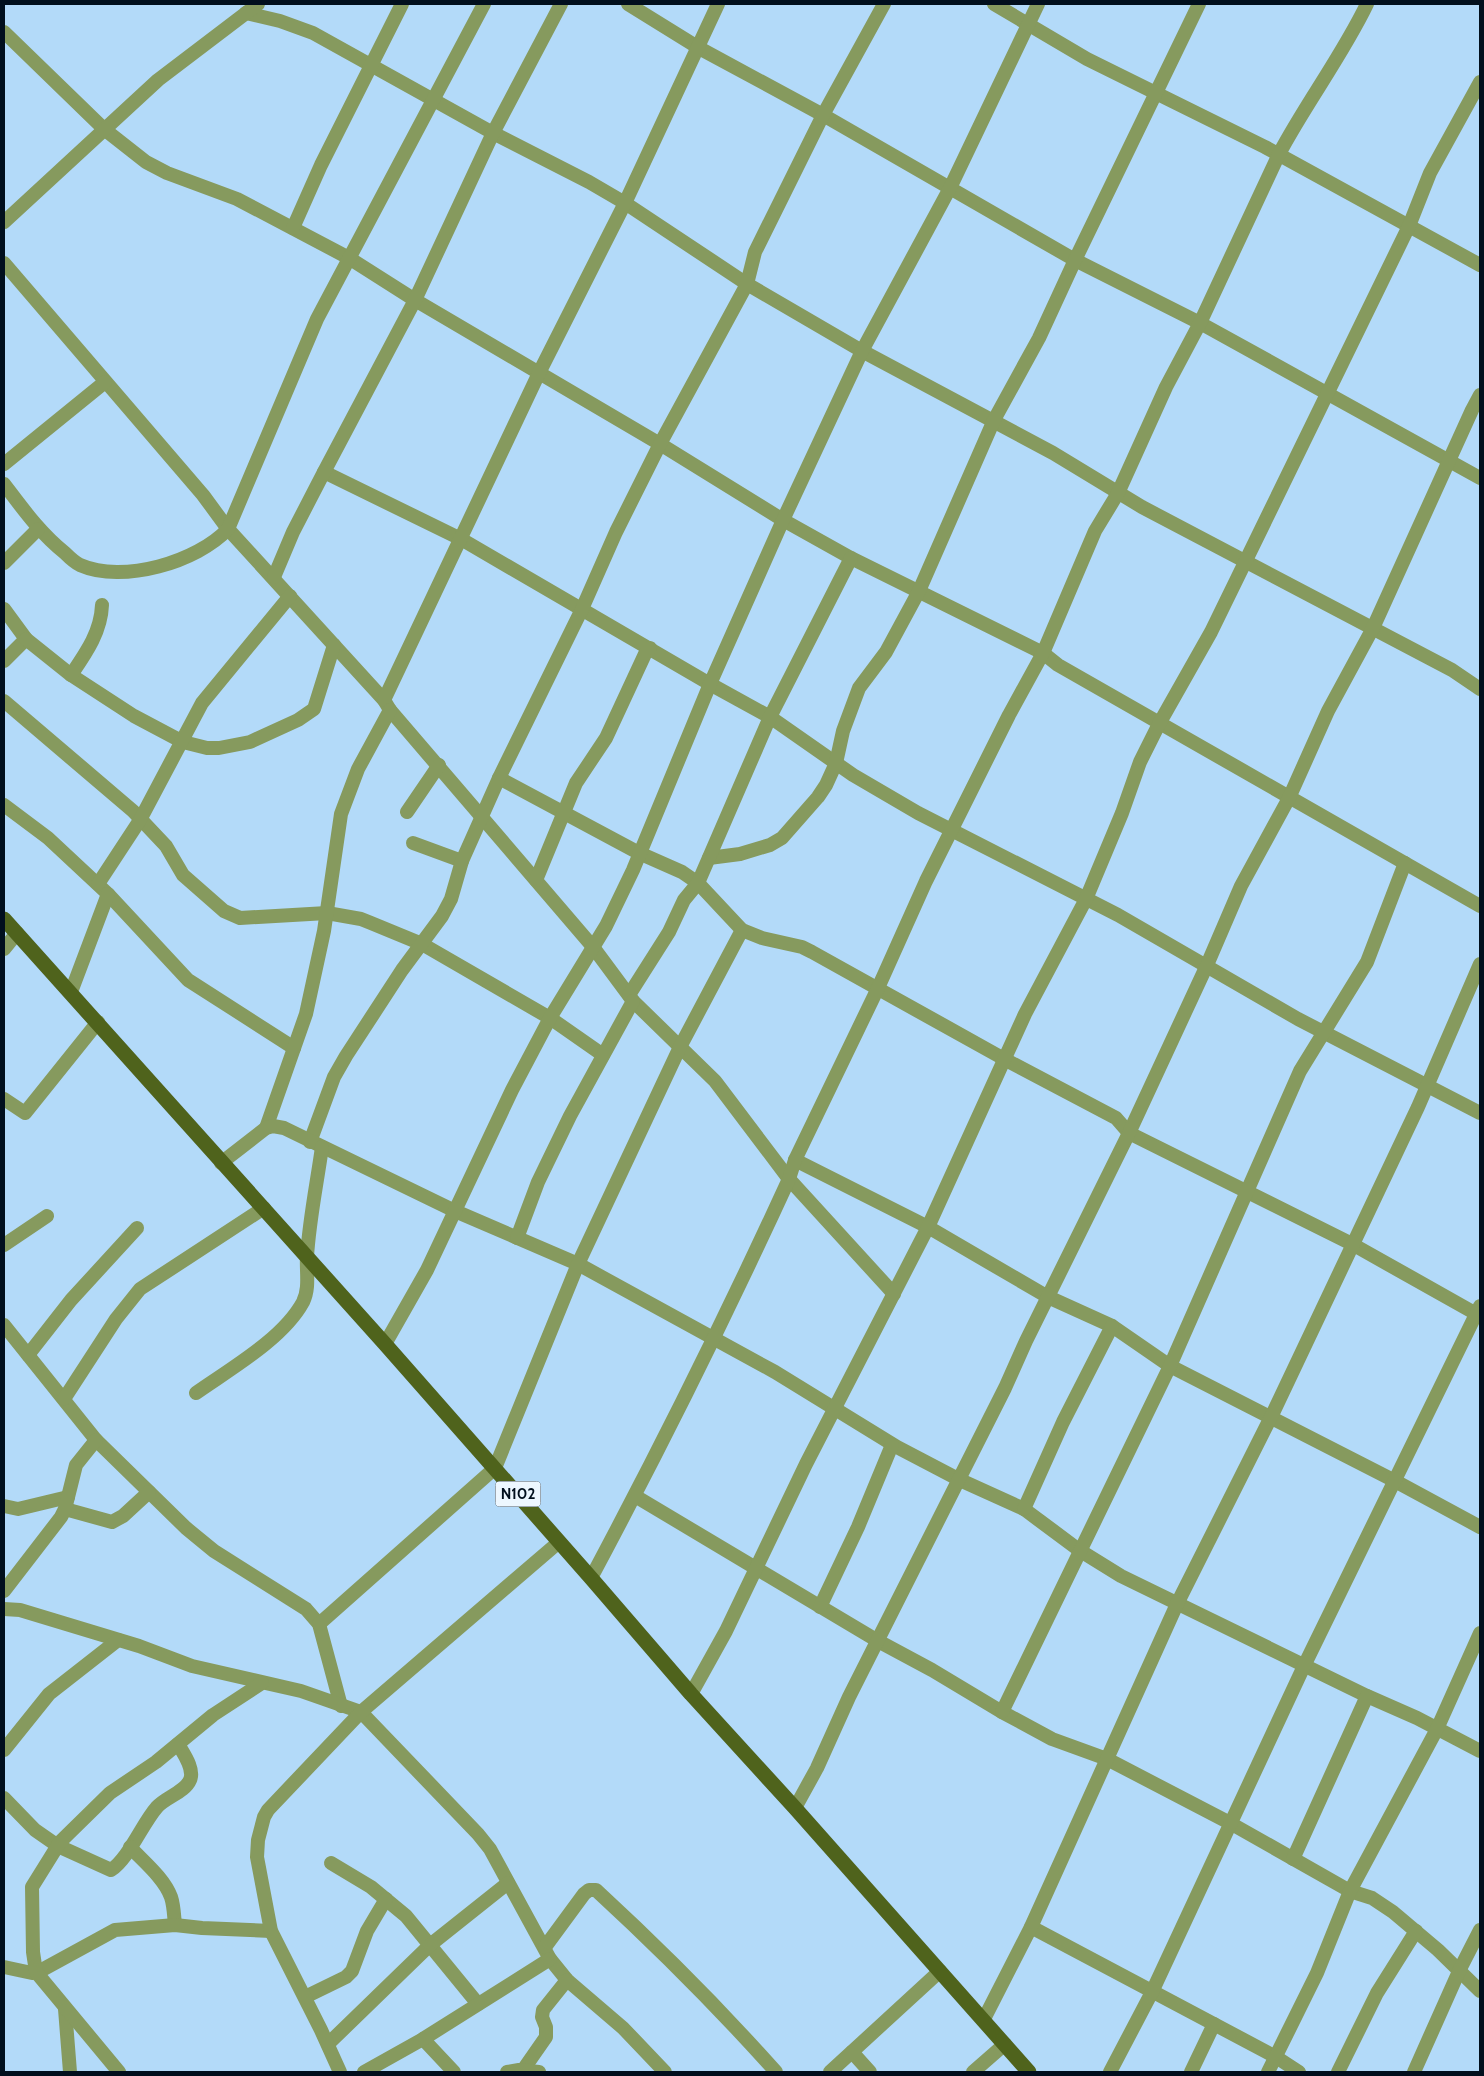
<svg xmlns="http://www.w3.org/2000/svg" width="1484" height="2076" font-family="Cabin,sans-serif">
<rect width="100%" height="100%" fill="#b3daf9"/>
<g fill="none" stroke-linecap="round" stroke-linejoin="round">
<g stroke="#869a5e" stroke-width="14">
<polyline points="628,4 699,48 823,115 1075,260 1200,323 1480,478"/>
<polyline points="994,4 1087,59 1265,147 1480,265"/>
<polyline points="246,13 280,21 313,33 493,133 589,182 625,203 747,284 862,351 1053,453 1142,507 1452,670 1480,689"/>
<polyline points="4,32 104,129 146,162 167,173 237,199 349,258 415,300 660,444 783,520 851,558 1043,653 1058,665 1480,906"/>
<polyline points="4,222 158,80 258,4"/>
<polyline points="293,228 321,165 402,4"/>
<polyline points="4,263 203,495 228,529 384,700 390,710 593,947 633,1001 715,1081 789,1179 894,1294"/>
<polyline points="4,464 105,382"/>
<polyline points="324,472 461,539 710,684 770,717 853,775 918,813 1118,915 1298,1019 1480,1113"/>
<path d="M4,484C23,509 40,533 65,553C69,557 74,562 80,565C123,584 197,562 228,529L317,319L484,4"/>
<polyline points="4,563 38,529"/>
<polyline points="274,577 293,532 324,472 415,300 493,133 561,4"/>
<polyline points="4,609 26,639 4,661"/>
<polyline points="26,639 71,675 134,716 183,742 207,748 219,748 250,742 298,720 314,709 334,645"/>
<path d="M71,675C86,653 101,632 102,605"/>
<polyline points="384,700 539,373 625,203 718,4"/>
<polyline points="4,701 133,811 166,846 183,875 224,911 240,918 327,913 361,919 371,923 422,944 550,1018 603,1055"/>
<polyline points="499,778 639,853 682,872 698,883 742,930 762,938 802,947 812,952 1006,1060 1116,1118 1129,1133 1352,1244 1480,1316"/>
<polyline points="4,805 48,838 108,894 188,980 294,1048"/>
<polyline points="407,812 439,765"/>
<polyline points="413,843 462,861"/>
<polyline points="709,858 740,854 770,845 782,838 818,797 826,785 836,763 843,731 859,688 886,652 919,591 994,420 1039,338 1075,260 1199,4"/>
<polyline points="536,880 576,783 606,738 645,654 650,648"/>
<polyline points="98,884 140,820 202,703 290,596"/>
<polyline points="4,949 17,933"/>
<polyline points="71,992 108,894"/>
<polyline points="629,995 669,932 684,900 698,883 770,717 851,558"/>
<polyline points="4,1099 25,1113 98,1022"/>
<polyline points="266,1128 306,1014 324,931 341,814 358,769 390,710"/>
<polyline points="310,1142 334,1077 346,1056 402,970 442,916 451,899 462,861 499,778 582,609 616,532 660,444 747,284 755,252 823,115 884,4"/>
<polyline points="795,1160 928,1227 1048,1297 1112,1326 1170,1366 1395,1481 1480,1527"/>
<polyline points="221,1163 266,1128 273,1126 284,1128 455,1211 578,1264 775,1372 897,1447 960,1480 1024,1509 1079,1550 1121,1576 1367,1696 1417,1718 1480,1751"/>
<polyline points="517,1238 538,1182 570,1116 633,1001"/>
<polyline points="4,1245 47,1216"/>
<polyline points="4,1325 96,1440 186,1528 214,1551 306,1609 319,1624 341,1706"/>
<polyline points="385,1344 427,1270 512,1090 550,1018 606,926 633,870 710,684 783,520 862,351 950,188 1038,4"/>
<polyline points="28,1355 71,1300 137,1228"/>
<path d="M196,1393C230,1369 283,1339 303,1302C310,1288 306,1272 307,1257C309,1221 317,1183 322,1147"/>
<polyline points="64,1399 116,1319 140,1289 264,1208"/>
<polyline points="635,1496 878,1641 932,1670 1002,1712 1052,1739 1107,1759 1230,1823 1350,1891 1372,1898 1393,1912 1438,1950 1480,1991"/>
<polyline points="4,1506 18,1509 68,1497"/>
<polyline points="65,1509 112,1522 123,1516 149,1492"/>
<polyline points="1024,1509 1063,1422 1112,1326"/>
<path d="M591,1578C661,1447 727,1314 789,1179L795,1160L878,988L926,881L1009,715L1043,653L1095,531L1118,493L1166,387L1200,323L1279,154C1306,103 1342,56 1367,4"/>
<polyline points="4,1591 61,1517 65,1509 76,1465 96,1440"/>
<polyline points="820,1607 858,1527 892,1445"/>
<polyline points="4,1609 20,1610 139,1646 192,1666 301,1691 361,1712 478,1834 490,1849 550,1959 567,1980 623,2028 665,2072"/>
<polyline points="319,1624 495,1468 578,1264 680,1047 742,930"/>
<polyline points="691,1694 726,1631 806,1464 928,1227 1025,1014 1086,899 1122,813 1140,762 1159,724 1211,632 1409,226 1430,173 1480,82"/>
<polyline points="1002,1712 1170,1366 1300,1071 1367,962 1405,863"/>
<polyline points="4,1750 49,1694 118,1640"/>
<path d="M4,1798L35,1830L58,1846L111,1870C129,1858 142,1824 157,1807C166,1797 185,1792 190,1780C195,1769 183,1753 178,1744"/>
<polyline points="795,1808 817,1768 849,1697 1005,1388 1026,1341 1129,1133 1207,965 1241,886 1289,798 1328,711 1373,628 1472,410 1480,395"/>
<path d="M130,1847C144,1862 164,1878 171,1897C174,1906 174,1916 175,1925"/>
<polyline points="1293,1859 1367,1696"/>
<polyline points="331,1863 371,1887 406,1916 478,2004"/>
<polyline points="1031,1927 1276,2057 1299,2072"/>
<path d="M545,1947L584,1894L589,1890H596C659,1948 719,2008 776,2072"/>
<polyline points="4,1967 32,1973 40,1971 115,1930 175,1925 202,1928 271,1931"/>
<polyline points="305,1997 346,1977 352,1971 367,1931 386,1899"/>
<polyline points="65,2009 70,2072"/>
<polyline points="984,2019 1031,1927 1177,1604 1273,1413 1418,1107 1480,964"/>
<polyline points="423,2039 454,2072"/>
<polyline points="328,2044 430,1945 508,1883"/>
<polyline points="852,2052 870,2072"/>
<polyline points="523,2070 546,2037 546,2027 542,2017 543,2010 567,1980"/>
<polyline points="119,2072 36,1972 33,1952 32,1887 60,1842 110,1793 156,1762 213,1715 262,1683"/>
<polyline points="340,2072 321,2030 271,1931 257,1857 258,1840 264,1817 268,1810 361,1712 559,1542"/>
<polyline points="364,2072 423,2039 550,1959"/>
<polyline points="507,2072 519,2070 539,2072"/>
<polyline points="830,2072 940,1971"/>
<polyline points="973,2072 1005,2044"/>
<polyline points="1110,2072 1152,1992 1304,1666 1480,1306"/>
<polyline points="1191,2072 1214,2024"/>
<polyline points="1268,2072 1317,1973 1350,1891 1437,1729 1480,1633"/>
<polyline points="1338,2072 1377,1993 1416,1931"/>
<polyline points="1414,2072 1460,1969 1480,1930"/>
</g>
<polyline stroke="#4f631c" stroke-width="15" points="4,919 385,1344 591,1578 691,1694 795,1808 1029,2072"/>
</g>
<g text-anchor="middle" stroke-width="4" stroke-linejoin="round" paint-order="stroke">
<rect fill="#edf7ff" stroke="#485561" stroke-width="1" x="495.5" y="1481.5" width="45" height="25" rx="4"/>
<g font-size="15" font-weight="bold" fill="#010f1d">
<text x="518" y="1499">N102</text>
</g>
</g>
<rect width="1484" height="2076" fill="none" stroke="#010f1d" stroke-width="10"/>
</svg>
